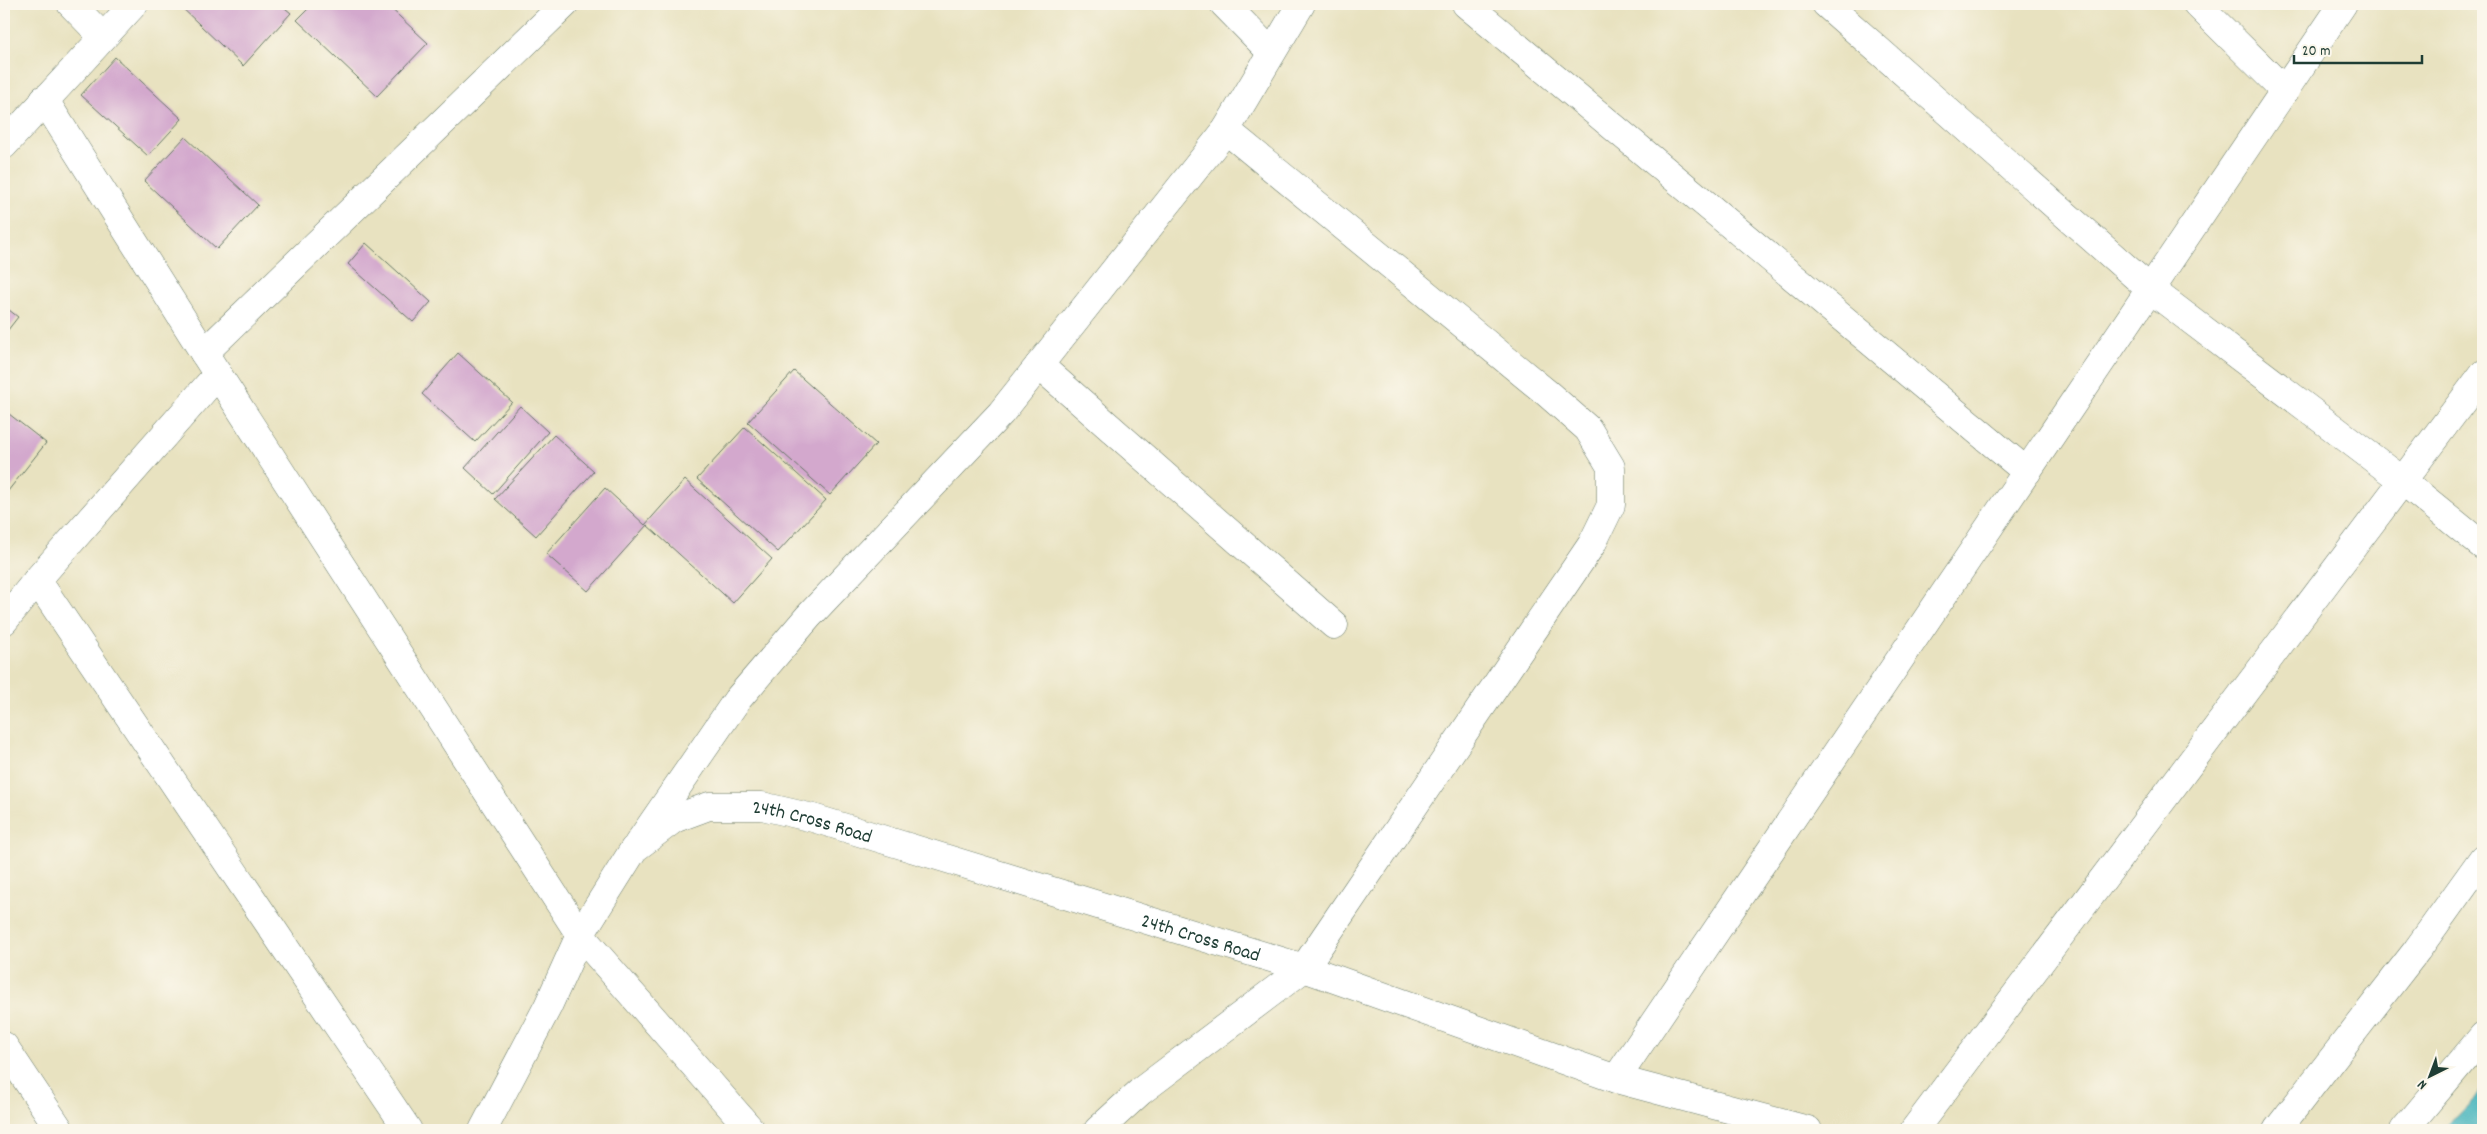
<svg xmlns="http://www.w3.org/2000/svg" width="2487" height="1134" font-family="Dekko,sans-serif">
<rect width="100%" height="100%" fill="#fbf7ec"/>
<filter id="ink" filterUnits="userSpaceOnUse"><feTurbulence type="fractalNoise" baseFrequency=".02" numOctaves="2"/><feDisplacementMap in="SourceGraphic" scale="10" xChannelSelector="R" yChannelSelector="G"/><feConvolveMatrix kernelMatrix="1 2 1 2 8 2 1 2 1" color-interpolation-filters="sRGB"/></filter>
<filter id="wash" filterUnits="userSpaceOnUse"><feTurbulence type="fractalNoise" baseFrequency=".0096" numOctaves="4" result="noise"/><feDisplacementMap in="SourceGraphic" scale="20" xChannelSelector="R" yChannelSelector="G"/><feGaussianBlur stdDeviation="1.12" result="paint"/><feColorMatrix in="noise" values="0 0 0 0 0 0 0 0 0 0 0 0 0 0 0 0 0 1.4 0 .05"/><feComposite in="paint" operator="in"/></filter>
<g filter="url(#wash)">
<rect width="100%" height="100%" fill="#e8e2c0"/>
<polygon fill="#43b3bb" stroke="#317878" points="2483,1089 2483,1130 2443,1130"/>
<g id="blocks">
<g fill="#d3a8cd">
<polygon points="178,4 280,4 291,13 243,66"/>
<polygon points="313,4 386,4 428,43 377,96 297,20"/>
<polygon points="115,57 182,119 148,156 81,95"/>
<polygon points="185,137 258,205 217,249 144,181"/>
<polygon points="366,243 431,302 413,322 348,264"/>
<polygon points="4,306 18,317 4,335"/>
<polygon points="458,353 512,402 475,442 422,394"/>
<polygon points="794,371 876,444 830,495 748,422"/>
<polygon points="520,406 548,432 493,494 465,468"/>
<polygon points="4,410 46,443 4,496"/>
<polygon points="745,427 826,500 778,552 697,479"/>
<polygon points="554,435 594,471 536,536 495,499"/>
<polygon points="685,480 772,559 733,603 647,525 588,591 546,554 605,488 645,525"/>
</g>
</g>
</g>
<g filter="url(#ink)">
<use href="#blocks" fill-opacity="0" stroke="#657765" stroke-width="1"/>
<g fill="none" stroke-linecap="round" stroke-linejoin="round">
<defs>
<g id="minor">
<polyline points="71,4 103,37"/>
<polyline points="1224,4 1271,52"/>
<polyline points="1466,4 2027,472"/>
<polyline points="1826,4 2150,289 2403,481 2483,546"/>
<polyline points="2197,4 2285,91"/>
<polyline points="44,99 204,353 580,935 751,1130"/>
<polyline points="1226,130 1548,394 1588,429 1611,467 1611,505 1592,544 1304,968"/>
<polyline points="4,145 134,4"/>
<polyline points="204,353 565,4"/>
<polyline points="1039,365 1334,625"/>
<polyline points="37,580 408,1130"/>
<polyline points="4,621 37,580 218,374"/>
<polyline points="638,844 737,700 808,617 1001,413 1226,130 1301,4"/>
<polyline points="4,1046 60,1130"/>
<polyline points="1616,1079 2343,4"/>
<polyline points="1914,1130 2483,374"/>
<polyline points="2277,1130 2417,950 2483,858"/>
</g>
<g id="tertiary">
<path id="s1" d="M483,1130L548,1006L580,935L634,849L674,819L709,806H762L813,818L1304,968L1616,1079L1808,1130"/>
<polyline points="1098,1130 1141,1091 1304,968"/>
<polyline points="2404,1130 2483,1036"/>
</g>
</defs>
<use href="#minor" stroke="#657765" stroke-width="29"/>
<use href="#tertiary" stroke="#657765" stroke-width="29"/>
<use href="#minor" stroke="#fff" stroke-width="28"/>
<use href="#tertiary" stroke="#fff" stroke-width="28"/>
</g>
</g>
<g text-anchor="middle" stroke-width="4.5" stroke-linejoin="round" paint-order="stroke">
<g font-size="20" fill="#1f3d34" stroke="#fbf7ec">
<text dy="7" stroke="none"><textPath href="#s1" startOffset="512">24th Cross Road</textPath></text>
<text dy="7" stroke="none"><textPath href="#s1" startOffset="918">24th Cross Road</textPath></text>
</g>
</g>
<rect width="2487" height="1134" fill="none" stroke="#fbf7ec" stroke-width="20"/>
<g transform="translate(2430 1076) rotate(222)" stroke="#fbf7ec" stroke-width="4" paint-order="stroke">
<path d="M0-4L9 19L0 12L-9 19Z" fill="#1f3d34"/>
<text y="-8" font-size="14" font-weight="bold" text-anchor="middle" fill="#1f3d34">N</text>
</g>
<path d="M2294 55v8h128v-8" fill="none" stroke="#1f3d34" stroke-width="2.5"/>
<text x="2302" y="55" font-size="15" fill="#1f3d34" stroke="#fbf7ec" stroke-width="4" paint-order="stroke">20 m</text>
</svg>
